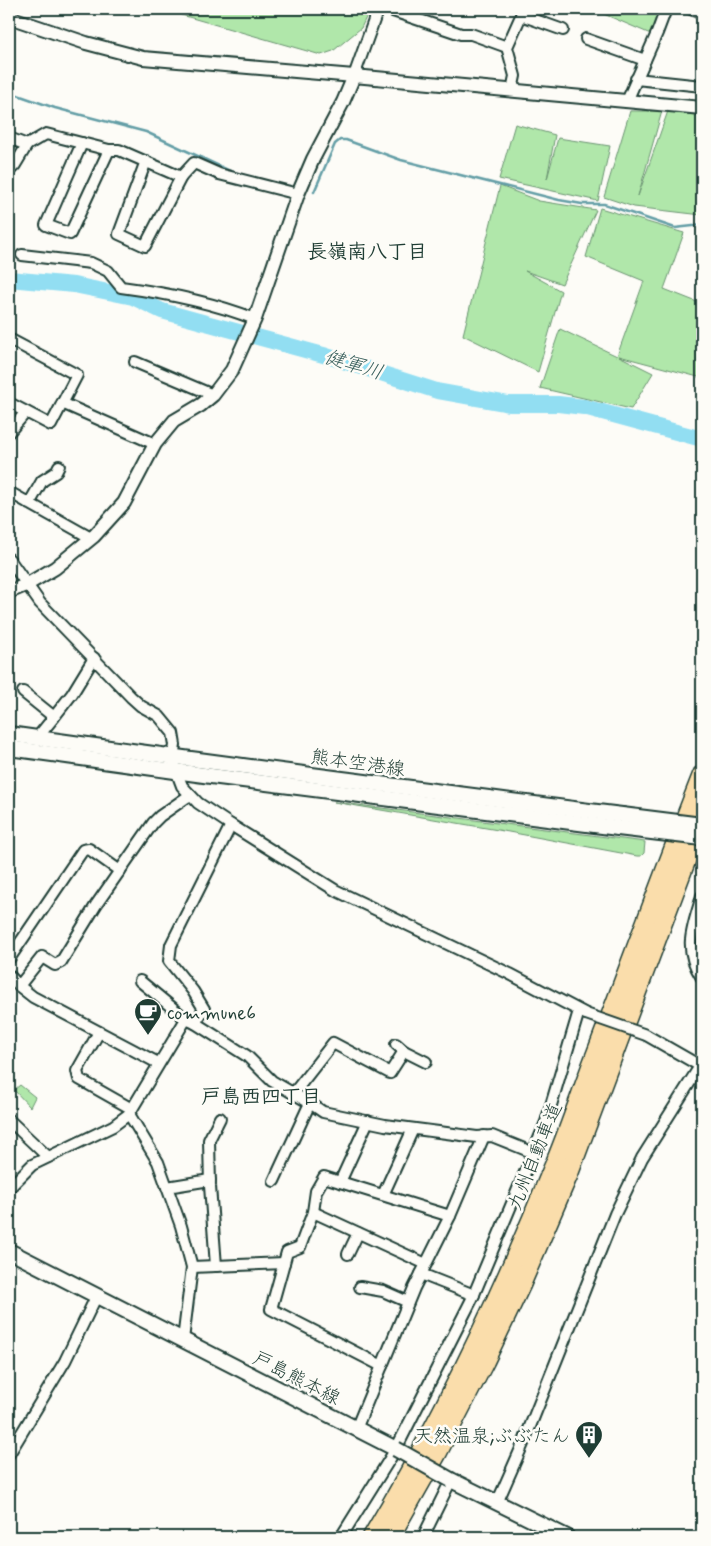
<svg xmlns="http://www.w3.org/2000/svg" width="711" height="1546" font-family="Mynerve,'Klee One',sans-serif">
<rect width="100%" height="100%" fill="#fdfcf7"/>
<filter id="ink" filterUnits="userSpaceOnUse"><feTurbulence type="fractalNoise" baseFrequency=".02" numOctaves="2"/><feDisplacementMap in="SourceGraphic" scale="10" xChannelSelector="R" yChannelSelector="G"/><feConvolveMatrix kernelMatrix="1 2 1 2 8 2 1 2 1" color-interpolation-filters="sRGB"/></filter>
<g filter="url(#ink)">
<g fill="#b0e7aa" stroke="#68926f">
<polygon points="180,9 370,9 361,28 333,51 321,55 178,14"/>
<polygon points="592,9 662,9 653,35"/>
<polygon points="630,111 662,111 638,196 668,111 702,116 702,215 634,207 604,197"/>
<polygon points="515,124 555,135 547,179 558,138 610,146 598,201 499,179"/>
<polygon points="500,186 539,201 596,210 562,284 525,271 561,291 538,372 463,335"/>
<polygon points="600,208 684,233 664,289 702,304 702,378 619,356 653,373 631,409 540,388 560,329 617,356 644,281 586,257"/>
<polygon points="334,802 645,842 644,853 641,856 637,856 498,830"/>
<polygon points="20,1085 35,1097 30,1107 14,1090"/>
</g>
<g fill="none" stroke-linecap="round" stroke-linejoin="round">
<g stroke="#649ea6" stroke-width="2.5">
<polyline points="9,92 55,108 146,132 230,171 254,178"/>
<polyline points="314,192 335,144 340,140 346,140 401,160 559,200 582,204 604,204 675,228 702,225"/>
</g>
<polyline stroke="#92def2" stroke-width="16" points="9,279 74,285 133,297 162,311 327,356 437,391 509,404 558,404 584,407 702,439"/>
<defs>
<g id="minor">
<polyline points="691,9 702,14"/>
<polyline points="393,11 461,34 471,34 507,47"/>
<polyline points="521,15 563,30"/>
<polyline points="586,39 645,60"/>
<polyline points="354,76 378,9"/>
<polyline points="636,79 702,86"/>
<polyline points="512,90 515,76 507,47 524,9"/>
<polyline points="627,101 657,33 666,9"/>
<polyline points="9,138 27,145"/>
<polyline points="82,143 46,225 70,234 109,150"/>
<polyline points="146,161 119,234 145,246 181,177"/>
<polyline points="9,171 15,165 27,145 46,134 109,150 119,150 181,177 194,163 219,174 298,194"/>
<path d="M22,255L91,263L108,271L121,287C166,293 212,302 255,319"/>
<polyline points="9,339 77,375 51,425 9,403"/>
<polyline points="135,362 213,395"/>
<polyline points="62,403 155,444"/>
<polyline points="9,432 26,412"/>
<polyline points="9,492 91,538"/>
<polyline points="29,504 42,481 56,472 59,466"/>
<polyline points="9,559 40,603 131,697 141,706 159,716 173,733 175,745 173,758 176,770 182,786 198,803 231,825 335,890 510,974 586,1014"/>
<polyline points="23,692 54,717 37,738"/>
<polyline points="54,717 72,694 94,658"/>
<path d="M702,896C693,928 682,948 702,978"/>
<polyline points="9,959 83,850 89,849 120,871"/>
<polyline points="9,975 19,986"/>
<polyline points="140,981 186,1019"/>
<polyline points="195,1023 247,1056 272,1081 310,1103 274,1181"/>
<polyline points="99,1032 77,1071 79,1079 132,1109"/>
<polyline points="646,1035 702,1067"/>
<polyline points="396,1044 404,1051 426,1062"/>
<polyline points="158,1063 33,997 19,986 42,957 55,965 61,962 96,905 153,823 160,816 190,795"/>
<polyline points="293,1094 333,1043 390,1073 404,1051"/>
<polyline points="310,1103 323,1112 385,1125 477,1137 492,1136 534,1153"/>
<polyline points="129,1114 158,1162 181,1226 192,1267 183,1340"/>
<polyline points="9,1120 48,1157"/>
<polyline points="340,1182 368,1121"/>
<polyline points="167,1187 210,1180"/>
<polyline points="9,1188 32,1165 113,1126 129,1114 186,1019 195,1023 204,1009 193,991 169,961 171,945 231,825"/>
<polyline points="383,1195 413,1129"/>
<polyline points="313,1212 426,1264"/>
<polyline points="348,1254 358,1233"/>
<polyline points="216,1266 210,1186 209,1140 220,1118"/>
<polyline points="192,1267 284,1263"/>
<polyline points="421,1274 474,1295"/>
<polyline points="360,1287 383,1291 408,1302"/>
<polyline points="382,1366 271,1309 287,1252 300,1247 313,1212 316,1191 324,1177 450,1216"/>
<polyline points="356,1429 414,1288 450,1216 484,1136"/>
<polyline points="9,1454 65,1361 97,1295"/>
<polyline points="497,1503 523,1444 615,1214 642,1158 702,1063"/>
<polyline points="341,1537 396,1449 472,1299 546,1122 579,1011"/>
<polyline points="423,1537 451,1480"/>
</g>
<g id="tertiary">
<polyline points="9,17 86,43 143,58 354,76 702,108"/>
<polyline points="9,592 28,584 55,568 94,536 124,503 155,444 174,421 201,405 213,395 232,370 255,319 298,194 313,159 343,102 354,76"/>
</g>
<g id="secondary">
<path d="M9,734C213,763 417,789 622,815"/>
<polyline points="9,748 211,776 618,828"/>
<polyline points="9,1251 396,1449"/>
<polyline points="451,1480 567,1537"/>
</g>
<g id="motorway">
<path d="M372,1537C442,1420 501,1296 552,1170C567,1135 579,1099 592,1064C629,968 664,871 702,775"/>
<polyline points="390,1537 438,1452 485,1361 521,1285 568,1176 701,821"/>
</g>
</defs>
<use href="#minor" stroke="#1f3d34" stroke-width="14"/>
<use href="#tertiary" stroke="#1f3d34" stroke-width="16"/>
<use href="#secondary" stroke="#1f3d34" stroke-width="18"/>
<use href="#motorway" stroke="#1f3d34" stroke-width="21"/>
<use href="#minor" stroke="#fdfcf7" stroke-width="10"/>
<use href="#tertiary" stroke="#fdfcf7" stroke-width="12"/>
<use href="#secondary" stroke="#fdfcf7" stroke-width="14"/>
<use href="#motorway" stroke="#faddab" stroke-width="18"/>
<defs>
<polyline id="minor-bridge" points="586,1014 646,1035"/>
<g id="secondary-bridge">
<polyline points="622,815 702,825"/>
<polyline points="618,828 702,838"/>
<polyline points="396,1449 451,1480"/>
</g>
</defs>
<use href="#minor-bridge" stroke="#1f3d34" stroke-width="14" stroke-linecap="butt"/>
<use href="#secondary-bridge" stroke="#1f3d34" stroke-width="18" stroke-linecap="butt"/>
<use href="#minor-bridge" stroke="#fdfcf7" stroke-width="10"/>
<use href="#secondary-bridge" stroke="#fdfcf7" stroke-width="14"/>
</g>
</g>
<defs>
<symbol id="cafe-pin" viewBox="-11 -11 22 30"><path d="M0 17L-7.5 6A9.5 9.5 0 1 1 7.5 6Z" fill="#1f3d34" stroke="#fdfcf7"/><path d="M-5.5-4.5H6V0H3Q3 3.5 0 3.5H-2.5Q-5.5 3.5-5.5 0ZM3-3.2v2h1.7v-2ZM-6 4.5H4V6H-6Z" fill="#fff"/></symbol>
<symbol id="building-pin" viewBox="-11 -11 22 30"><path d="M0 17L-7.5 6A9.5 9.5 0 1 1 7.5 6Z" fill="#1f3d34" stroke="#fdfcf7"/><path d="M-4-6H4V6H1V3H-1V6H-4ZM-2.5-4.3h1.7v1.8h-1.7ZM.8-4.3h1.7v1.8H.8ZM-2.5-1h1.7V.8h-1.7ZM.8-1h1.7V.8H.8Z" fill="#fff"/></symbol>
</defs>
<g fill-rule="evenodd">
<use href="#cafe-pin" x="132" y="996" width="32" height="43"/>
<use href="#building-pin" x="573" y="1419" width="32" height="43"/>
</g>
<g text-anchor="middle" stroke-width="5" stroke-linejoin="round" paint-order="stroke">
<g font-size="19" fill="#1f3d34" stroke="#fdfcf7">
<text transform="translate(358 762) rotate(8)" y="7">熊本空港線</text>
<text transform="translate(534 1156) rotate(-68)" y="7">九州自動車道</text>
<text transform="translate(297 1377) rotate(27)" y="7">戸島熊本線</text>
</g>
<g font-size="19" fill="#1f3d34" stroke="#fdfcf7" text-anchor="start">
<text x="167" y="1019">commune6</text>
<text x="570" y="1442" text-anchor="end">天然温泉;ぶぶたん</text>
</g>
<g font-size="20" font-weight="bold" fill="#1f3d34" stroke="#fdfcf7">
<text x="367" y="258">長嶺南八丁目</text>
<text x="261" y="1103">戸島西四丁目</text>
</g>
<g font-size="20" font-style="italic" fill="#365d5a" stroke="#fdfcf7">
<text transform="translate(354 364) rotate(17)" y="7">健軍川</text>
</g>
</g>
<rect width="711" height="1546" fill="none" stroke="#fdfcf7" stroke-width="30"/>
<rect x="15" y="15" width="681" height="1516" fill="none" stroke="#1f3d34" stroke-width="2" filter="url(#ink)"/>
</svg>
